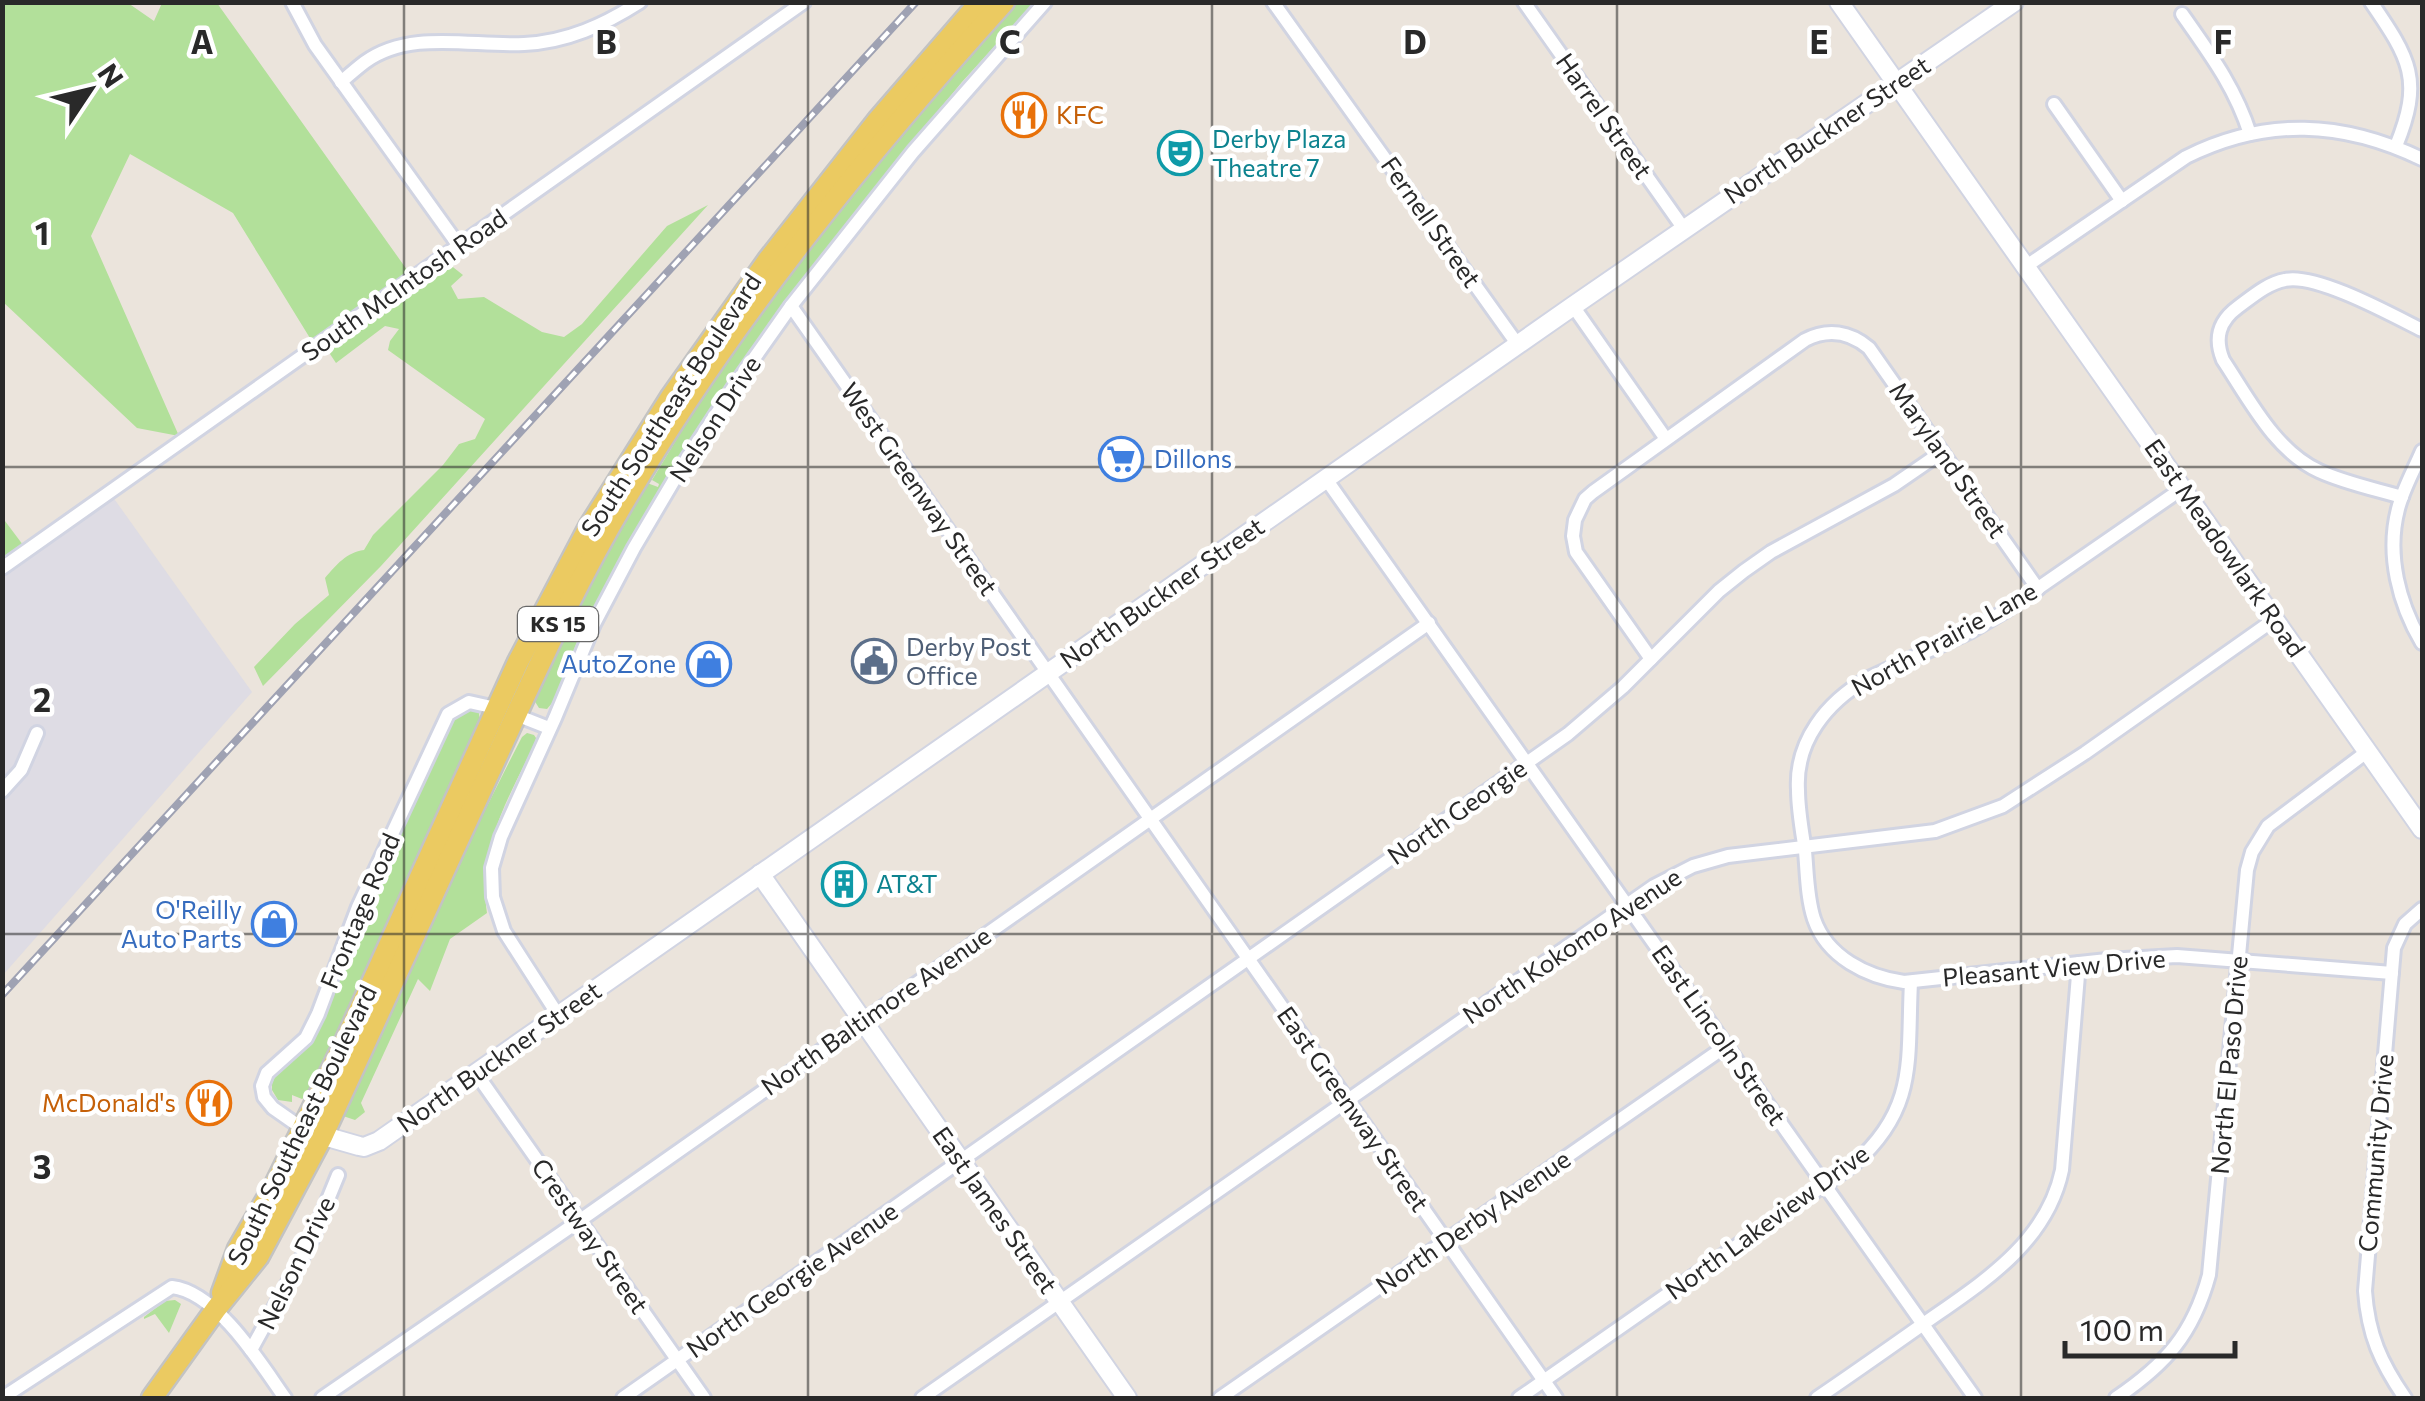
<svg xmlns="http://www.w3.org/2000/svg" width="2425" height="1401" font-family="Commissioner,sans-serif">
<rect width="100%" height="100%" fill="#ebe4dc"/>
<polygon fill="#dedce4" points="110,493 252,692 3,975 3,567"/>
<g fill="#b2e09a">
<polygon points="2,3 128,3 154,21 162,3 217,3 410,274 313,343 233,213 130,154 91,236 179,436 137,428 3,302"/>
<path d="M1017,3H1034L962,82L867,197L776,315L692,439L624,551L583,627L553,702L547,709L539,708L534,700V696C567,622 606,552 647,483L658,487L659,484L652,480L698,404L785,275L883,152Z"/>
<path d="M708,205L381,566L263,686L254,667L295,624L329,595L325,578C336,565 347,552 364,550L373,535L443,465L459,444L475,439L485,419L388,350L390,341L399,329L385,326L336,363L326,348L449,264L463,275L451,286L458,299L484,297L542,332L564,337L582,324L667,226Z"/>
<polygon points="2,517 23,545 3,560 2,560"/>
<polygon points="465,709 475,709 479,713 480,723 311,1092 302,1099 292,1095 292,1102 278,1100 272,1090 272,1083 276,1075 312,1042 323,1022 358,925 445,732 452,720"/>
<path d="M527,733L534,735L536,738L535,743C508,799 477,849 487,913L450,939L430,991L418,979L361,1103L365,1112L355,1120L343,1116C398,987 458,861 522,737Z"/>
<polygon points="175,1300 181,1304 169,1333 155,1314 144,1319 144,1317 165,1301"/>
</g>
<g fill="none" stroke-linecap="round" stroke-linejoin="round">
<defs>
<g id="minor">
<polyline points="292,2 315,45 459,246"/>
<polyline points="1273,2 1518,345"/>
<polyline points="1524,2 1684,229"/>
<path d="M2371,2C2410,59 2423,80 2396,146"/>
<path d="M2182,14C2210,54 2235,87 2250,134"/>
<path d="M341,82C349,75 357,68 365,62C411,29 473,47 524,44C567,42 604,25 640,2"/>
<polyline points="2054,104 2122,201"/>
<path d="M2025,267L2186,157C2266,117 2343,121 2422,159"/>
<polyline points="791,306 1556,1398"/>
<polyline points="1573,306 1666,439"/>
<path d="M2422,451C2414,470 2403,489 2398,509C2386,555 2399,604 2422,643"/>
<polyline points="1326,479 1975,1398"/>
<path d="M2183,488L2005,611L1971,631L1867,679C1827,702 1795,741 1798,790C1798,810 1802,831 1805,851C1807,873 1807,898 1814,919C1827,957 1867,977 1904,982L2107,960L2177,956L2392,973"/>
<path d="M2402,497C2375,489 2345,483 2319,471C2275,451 2249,399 2223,360C2214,338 2219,321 2238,307C2253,296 2268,283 2285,280C2316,273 2392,315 2422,330"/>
<polyline points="2,568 804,2"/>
<path d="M1651,659L1576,552L1573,536L1575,520L1585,499L1593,492L1805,340C1828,328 1850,332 1869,348L2038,589"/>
<polyline points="516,715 549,728"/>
<polyline points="2,791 21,770 37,733"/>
<polyline points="558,1015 504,931 493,897 492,868 501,837 555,718 594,624 634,548 683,465 736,384 791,306 913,152 1045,2"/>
<polyline points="476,1073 704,1398"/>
<polyline points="303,1129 273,1108 264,1097 262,1086 267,1073 306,1038 318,1014 358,907 448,714 469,702 496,708"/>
<polyline points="251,1350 311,1241 338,1175"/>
<path d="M2,1398L172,1287C217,1292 261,1364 285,1398"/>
<polyline points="322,1398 579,1221 1429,623"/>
<polyline points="623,1398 1568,734 1623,687 1719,591 1744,571 1771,552 1894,485 1942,452"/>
<polyline points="922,1398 1654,886 1693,866 1728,856 1935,831 2003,806 2085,753 2275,619"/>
<polyline points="1220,1398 1726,1046"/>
<path d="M1519,1398L1854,1164C1918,1108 1907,1059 1911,982"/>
<path d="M1817,1398C1851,1375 1885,1351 1919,1327C1978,1285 2046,1246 2062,1170L2079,963"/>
<path d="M2116,1398C2166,1364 2193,1334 2209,1275L2247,870L2252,852L2268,826L2368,751"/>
<path d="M2405,1398C2381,1363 2368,1335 2365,1291L2394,948L2405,924L2422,909"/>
</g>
<polyline id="tertiary" points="760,874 1127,1398"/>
<g id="secondary">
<polyline points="1839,2 2422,829"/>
<polyline points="310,1132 359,1146 364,1147 379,1141 1573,306 2014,2"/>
</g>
<g id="primary">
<polyline points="222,1293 238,1249 276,1183 345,1042 518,662 589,527 671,397 768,260 878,120 980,2"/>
<path d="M152,1398L216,1309L258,1257L322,1137C376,1020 430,903 483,786C529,688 572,588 628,495C734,317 866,155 1004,2"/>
</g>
</defs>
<use href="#minor" stroke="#d1d4e2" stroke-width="18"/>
<use href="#tertiary" stroke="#d1d4e2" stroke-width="22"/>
<use href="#secondary" stroke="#d1d4e2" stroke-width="22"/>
<use href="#primary" stroke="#c3c3c3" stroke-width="25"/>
<use href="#minor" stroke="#fff" stroke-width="12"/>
<use href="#tertiary" stroke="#fff" stroke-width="18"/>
<use href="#secondary" stroke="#fff" stroke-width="18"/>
<use href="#primary" stroke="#ebca61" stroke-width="20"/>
<defs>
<polyline id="rail" points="2,995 916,2"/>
</defs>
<use href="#rail" stroke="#9fa2b3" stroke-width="8"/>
<use href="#rail" stroke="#fff" stroke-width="4" stroke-dasharray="11" stroke-linecap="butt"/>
</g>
<path fill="none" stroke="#292929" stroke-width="2.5" stroke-opacity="0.55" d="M404,2V1398M808,2V1398M1212,2V1398M1617,2V1398M2021,2V1398M2,467H2422M2,934H2422"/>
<defs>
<symbol id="restaurant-ring" viewBox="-11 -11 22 22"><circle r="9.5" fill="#fff" stroke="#e8710a" stroke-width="1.5"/><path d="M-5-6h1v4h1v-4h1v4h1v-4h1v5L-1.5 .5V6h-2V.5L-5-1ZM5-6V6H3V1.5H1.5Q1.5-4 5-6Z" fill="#e8710a"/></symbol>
<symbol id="theatre-ring" viewBox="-11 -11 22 22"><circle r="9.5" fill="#fff" stroke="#0f9aa8" stroke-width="1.5"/><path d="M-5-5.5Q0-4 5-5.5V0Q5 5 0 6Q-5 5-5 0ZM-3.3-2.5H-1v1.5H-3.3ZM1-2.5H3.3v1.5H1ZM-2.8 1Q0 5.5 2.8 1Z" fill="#0f9aa8"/></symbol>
<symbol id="supermarket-ring" viewBox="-11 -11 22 22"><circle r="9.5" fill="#fff" stroke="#3f7fe0" stroke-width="1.5"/><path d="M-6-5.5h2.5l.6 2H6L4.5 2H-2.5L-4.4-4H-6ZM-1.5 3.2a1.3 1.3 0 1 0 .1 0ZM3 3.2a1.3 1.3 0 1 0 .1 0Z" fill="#3f7fe0"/></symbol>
<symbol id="civic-ring" viewBox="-11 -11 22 22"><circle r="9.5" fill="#fff" stroke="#5c6f8a" stroke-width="1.5"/><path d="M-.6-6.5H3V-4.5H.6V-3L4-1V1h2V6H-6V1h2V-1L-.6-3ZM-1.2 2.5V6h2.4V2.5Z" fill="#5c6f8a"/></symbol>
<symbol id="shop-ring" viewBox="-11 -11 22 22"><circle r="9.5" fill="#fff" stroke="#3f7fe0" stroke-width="1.5"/><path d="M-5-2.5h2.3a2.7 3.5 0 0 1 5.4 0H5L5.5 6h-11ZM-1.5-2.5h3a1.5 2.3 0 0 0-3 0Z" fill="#3f7fe0"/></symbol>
<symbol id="building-ring" viewBox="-11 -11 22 22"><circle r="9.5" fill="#fff" stroke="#0f9aa8" stroke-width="1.5"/><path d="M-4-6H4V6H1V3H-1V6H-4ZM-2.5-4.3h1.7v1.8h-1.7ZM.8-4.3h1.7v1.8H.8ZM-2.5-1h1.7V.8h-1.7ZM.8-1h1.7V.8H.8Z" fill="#0f9aa8"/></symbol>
</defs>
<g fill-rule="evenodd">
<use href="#restaurant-ring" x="999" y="90" width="50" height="50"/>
<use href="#theatre-ring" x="1155" y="128" width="50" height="50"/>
<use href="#supermarket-ring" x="1096" y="434" width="50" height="50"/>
<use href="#civic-ring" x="849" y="636" width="50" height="50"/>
<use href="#shop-ring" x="684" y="639" width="50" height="50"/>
<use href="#building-ring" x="819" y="859" width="50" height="50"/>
<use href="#shop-ring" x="249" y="899" width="50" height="50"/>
<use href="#restaurant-ring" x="184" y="1078" width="50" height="50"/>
</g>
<g text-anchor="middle" stroke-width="9" stroke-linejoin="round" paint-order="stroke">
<rect fill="#fff" stroke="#696969" stroke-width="2.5" x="518" y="607" width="80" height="34" rx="8"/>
<g font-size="22" font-weight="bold" fill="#292929">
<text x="558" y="632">KS 15</text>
</g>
<g font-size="25" fill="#c56008" stroke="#fff" text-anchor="start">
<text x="1056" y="124">KFC</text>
<text x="176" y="1112" text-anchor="end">McDonald's</text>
</g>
<g font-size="25" fill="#292929" stroke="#fff">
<text transform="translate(1604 116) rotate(55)" y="9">Harrel Street</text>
<text transform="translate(1827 130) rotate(-34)" y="9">North Buckner Street</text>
<text transform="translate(1431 222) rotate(55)" y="9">Fernell Street</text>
<text transform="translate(404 285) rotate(-35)" y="9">South McIntosh Road</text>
<text transform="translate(671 405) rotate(-57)" y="9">South Southeast Boulevard</text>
<text transform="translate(715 419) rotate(-57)" y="9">Nelson Drive</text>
<text transform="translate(1948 460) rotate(55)" y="9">Maryland Street</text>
<text transform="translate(919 489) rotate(55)" y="9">West Greenway Street</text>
<text transform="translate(2225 548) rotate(55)" y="9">East Meadowlark Road</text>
<text transform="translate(1162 593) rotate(-35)" y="9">North Buckner Street</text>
<text transform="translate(1944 639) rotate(-29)" y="9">North Prairie Lane</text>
<text transform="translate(1457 812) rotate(-35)" y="9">North Georgie</text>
<text transform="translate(360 911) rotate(-67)" y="9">Frontage Road</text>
<text transform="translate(1572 946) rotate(-34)" y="9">North Kokomo Avenue</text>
<text transform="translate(2054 968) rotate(-5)" y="9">Pleasant View Drive</text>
<text transform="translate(876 1011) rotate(-35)" y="9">North Baltimore Avenue</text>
<text transform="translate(1719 1035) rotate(55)" y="9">East Lincoln Street</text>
<text transform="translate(499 1057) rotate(-35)" y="9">North Buckner Street</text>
<text transform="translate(2229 1065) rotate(-85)" y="9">North El Paso Drive</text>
<text transform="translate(1353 1109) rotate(55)" y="9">East Greenway Street</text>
<text transform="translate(302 1125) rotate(-64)" y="9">South Southeast Boulevard</text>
<text transform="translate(2376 1153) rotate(-85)" y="9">Community Drive</text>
<text transform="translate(995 1210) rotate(55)" y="9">East James Street</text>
<text transform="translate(1473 1222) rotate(-35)" y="9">North Derby Avenue</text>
<text transform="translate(1767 1222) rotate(-36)" y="9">North Lakeview Drive</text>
<text transform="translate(590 1236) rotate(55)" y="9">Crestway Street</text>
<text transform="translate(296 1263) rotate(-64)" y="9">Nelson Drive</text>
<text transform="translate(792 1280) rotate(-35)" y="9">North Georgie Avenue</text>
</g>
<g font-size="25" fill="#0d838f" stroke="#fff" text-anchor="start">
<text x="1212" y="148">Derby Plaza<tspan x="1212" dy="29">Theatre 7</tspan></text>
<text x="876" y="893">AT&amp;T</text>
</g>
<g font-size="25" fill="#366cbe" stroke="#fff" text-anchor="end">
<text x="1154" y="468" text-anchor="start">Dillons</text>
<text x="676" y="673">AutoZone</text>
<text x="242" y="919">O'Reilly<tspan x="242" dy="29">Auto Parts</tspan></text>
</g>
<g font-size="25" fill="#4e5e75" stroke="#fff" text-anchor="start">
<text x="906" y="656">Derby Post<tspan x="906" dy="29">Office</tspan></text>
</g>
</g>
<g font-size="32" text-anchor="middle" font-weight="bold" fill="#292929" stroke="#fff" stroke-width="9" stroke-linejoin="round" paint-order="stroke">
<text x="202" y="54">A</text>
<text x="606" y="54">B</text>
<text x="1010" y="54">C</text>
<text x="1415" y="54">D</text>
<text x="1819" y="54">E</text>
<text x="2223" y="54">F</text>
<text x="42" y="245">1</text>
<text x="42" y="712">2</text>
<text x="42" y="1179">3</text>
</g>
<rect width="2425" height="1401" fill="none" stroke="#292929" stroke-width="10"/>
<g transform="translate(90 90) rotate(55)" stroke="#ffffff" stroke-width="8" paint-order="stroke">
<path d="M0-8L18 38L0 25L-18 38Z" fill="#292929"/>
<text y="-15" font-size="28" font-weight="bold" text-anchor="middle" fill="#292929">N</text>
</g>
<path d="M2065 1341v15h170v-15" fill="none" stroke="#292929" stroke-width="5"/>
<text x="2080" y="1341" font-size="30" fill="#292929" stroke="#ffffff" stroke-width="8" paint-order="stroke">100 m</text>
</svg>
